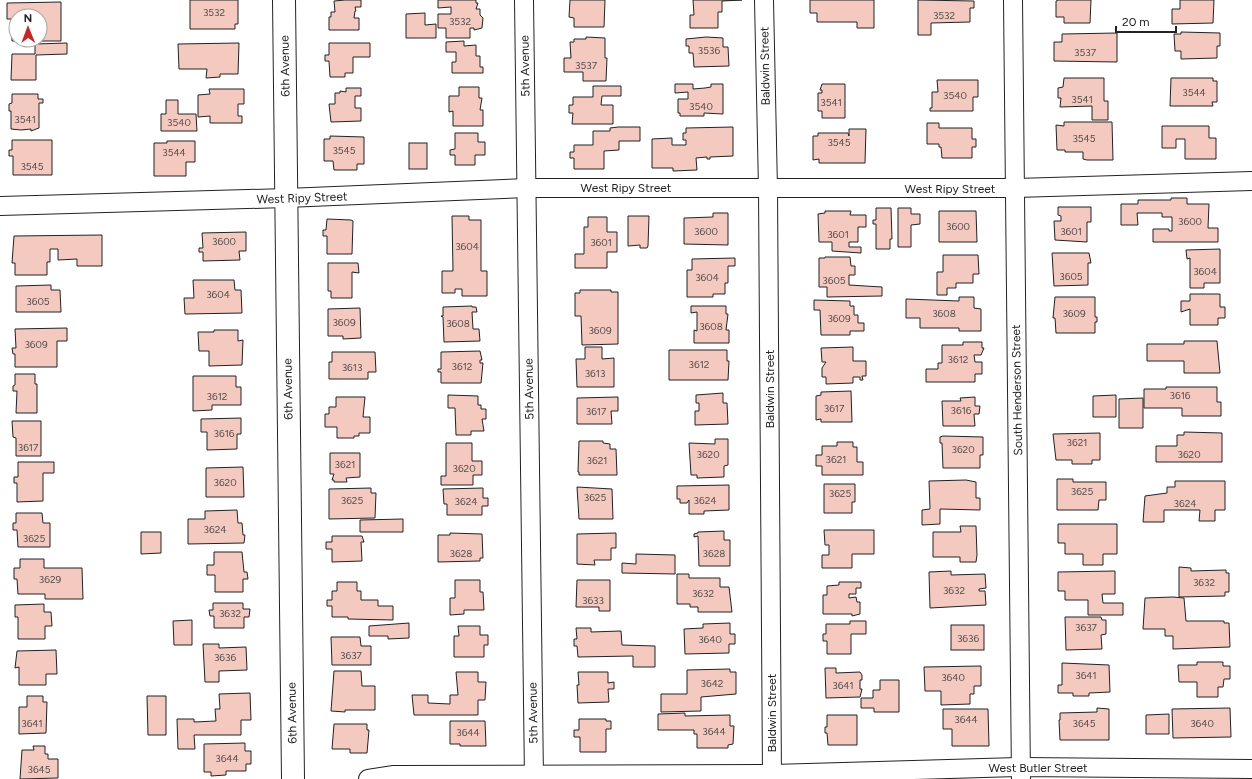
<svg xmlns="http://www.w3.org/2000/svg" width="1252" height="779" font-family="Figtree,sans-serif">
<rect width="100%" height="100%" fill="#fff"/>
<g fill="#f3c9c0" stroke="#222" fill-rule="evenodd">
<polygon points="190,0 238,0 238,24 235,24 235,29 190,29"/>
<polygon points="345,0 361,0 361,7 355,7 356,11 355,11 354,18 359,18 359,30 329,30 329,17 331,17 331,12 335,12 334,1"/>
<polygon points="438,0 476,0 476,3 478,3 476,9 480,9 480,15 483,18 482,28 474,30 474,28 470,28 470,38 446,38 446,28 438,28 438,14 451,14 451,7 438,8"/>
<polygon points="570,0 605,0 604,27 574,27 574,18 569,17"/>
<polygon points="693,0 742,0 722,1 722,12 718,12 718,28 690,28 690,15 694,15"/>
<polygon points="810,0 874,0 874,28 857,28 857,22 817,22 817,13 810,13"/>
<polygon points="918,0 974,1 974,8 970,8 970,22 931,23 931,35 918,35"/>
<polygon points="1058,0 1091,0 1090,23 1064,23 1064,17 1056,17 1056,1"/>
<polygon points="1180,0 1214,0 1213,23 1172,24 1172,9 1180,9"/>
<path d="M61,2V41H12L11,19H7V3ZM16,16H40V40H16Z"/>
<polygon points="425,13 425,25 436,24 436,38 406,38 406,14"/>
<polygon points="1181,32 1220,33 1220,46 1217,46 1217,58 1181,59 1181,51 1175,51 1174,34 1181,34"/>
<polygon points="1117,33 1117,62 1054,61 1054,42 1062,42 1062,34"/>
<polygon points="586,37 605,38 605,58 607,58 606,81 583,81 583,72 564,72 564,58 571,58 570,42 574,42 574,39 586,39"/>
<polygon points="706,37 723,38 723,47 728,47 729,66 694,67 693,53 689,53 689,46 686,46 686,39"/>
<polygon points="464,41 464,46 476,45 476,56 480,56 480,67 483,67 483,73 452,73 452,62 456,62 456,52 446,52 446,42"/>
<polygon points="67,43 67,54 36,55 36,80 11,80 12,54 35,54 35,44"/>
<polygon points="239,43 238,74 220,74 220,77 206,78 207,69 179,69 178,44"/>
<polygon points="329,43 370,43 370,57 353,57 353,73 345,73 345,77 330,77 329,61 325,61 325,55 329,55"/>
<polygon points="1064,78 1104,78 1104,101 1108,101 1108,120 1092,120 1092,106 1060,107 1061,98 1058,98 1058,88 1063,87"/>
<polygon points="1171,78 1213,78 1213,81 1217,81 1217,102 1212,102 1213,106 1170,106"/>
<polygon points="937,80 978,80 978,97 973,97 973,111 930,111 930,108 932,108 932,92 938,92"/>
<polygon points="675,84 693,84 693,89 705,88 711,87 711,84 723,84 723,114 704,113 704,116 680,116 680,113 678,113 678,99 688,99 688,92 675,93"/>
<polygon points="822,84 845,84 845,118 822,118 822,111 818,111 818,93 822,93 822,90 820,90"/>
<polygon points="593,86 621,86 621,96 602,96 601,105 613,105 613,124 572,124 573,113 569,113 569,105 573,105 573,97 593,97"/>
<polygon points="459,87 479,87 479,98 482,98 480,110 483,110 483,126 453,126 453,111 449,112 449,96 459,96"/>
<polygon points="346,88 361,88 361,96 355,96 355,108 361,108 361,121 331,122 329,104 335,104 335,93 340,93 340,91 346,92"/>
<polygon points="209,89 244,89 244,104 238,104 238,116 242,116 242,123 210,123 210,116 198,117 198,95 210,94"/>
<polygon points="12,94 38,94 38,99 43,99 43,103 39,103 39,128 31,131 31,129 21,130 11,129 11,111 9,111 9,104 12,103"/>
<polygon points="166,100 178,100 178,114 196,114 197,131 161,131 161,114 166,114"/>
<polygon points="1064,122 1112,122 1113,160 1087,160 1083,159 1083,152 1065,152 1065,150 1057,150 1056,125 1064,126"/>
<polygon points="927,123 939,123 939,128 972,128 972,139 976,139 976,147 972,147 972,158 942,158 941,147 939,147 939,144 927,144"/>
<polygon points="1162,126 1209,126 1209,138 1216,138 1216,159 1185,159 1185,139 1176,139 1176,148 1162,148"/>
<polygon points="618,127 640,127 640,141 619,141 619,150 604,151 604,169 574,169 574,158 570,158 570,152 574,152 574,145 593,145 593,131 610,131 610,128"/>
<polygon points="733,127 733,156 710,157 710,159 707,159 707,157 696,158 697,170 673,171 673,168 652,168 652,139 672,138 672,145 686,145 686,140 683,140 683,133 686,133 686,128"/>
<polygon points="849,129 866,129 865,163 819,163 819,159 813,160 813,136 818,136 818,133 848,133 849,136"/>
<polygon points="455,133 478,133 478,142 485,142 485,155 475,155 475,165 455,165 455,155 450,155 450,150 455,149"/>
<polygon points="330,136 364,137 364,164 357,164 357,170 334,170 333,161 324,161 324,139 330,139"/>
<polygon points="12,140 52,140 52,175 13,175 13,156 9,156 9,150 12,150"/>
<polygon points="167,141 195,141 195,162 186,162 186,176 154,176 154,143 167,143"/>
<rect x="409" y="143" width="18" height="26"/>
<polygon points="1171,198 1187,198 1187,204 1209,204 1208,228 1218,228 1218,242 1153,242 1153,229 1169,229 1169,231 1172,231 1172,217 1162,217 1162,213 1137,213 1138,225 1121,225 1121,204 1138,204 1138,200 1171,200"/>
<polygon points="1058,207 1091,207 1091,222 1087,222 1087,242 1055,240 1054,221 1061,221 1061,216 1058,215"/>
<polygon points="876,208 891,208 892,239 890,239 890,249 876,249 876,224 873,224 873,220 876,220"/>
<polygon points="898,208 911,208 911,214 920,214 920,224 911,225 911,247 898,247"/>
<polygon points="825,211 851,211 850,215 866,215 866,227 858,227 858,242 849,242 849,247 861,247 861,253 832,251 832,242 819,242 818,214 825,213"/>
<polygon points="939,211 976,211 977,242 939,242"/>
<polygon points="713,213 728,213 728,245 684,244 684,218 713,217"/>
<polygon points="452,216 469,216 469,220 481,220 481,271 487,271 487,296 462,296 462,289 455,289 455,293 442,293 442,271 453,271"/>
<polygon points="628,216 649,216 648,246 647,248 640,248 640,245 628,246"/>
<polygon points="588,217 607,217 607,232 617,232 617,252 607,252 607,268 575,268 575,254 584,254 584,227 588,227"/>
<polygon points="327,219 351,220 353,221 352,254 327,254 327,236 323,236 323,230 326,230"/>
<polygon points="246,232 246,251 239,251 240,260 203,261 203,252 199,252 199,248 203,248 202,233"/>
<polygon points="102,235 102,266 77,266 77,259 58,260 58,249 50,249 50,262 47,262 47,275 15,275 15,263 12,263 14,236"/>
<polygon points="1220,249 1220,283 1204,283 1204,288 1190,288 1190,258 1187,259 1186,250"/>
<polygon points="1052,253 1089,253 1091,263 1088,263 1088,285 1054,286"/>
<polygon points="943,255 978,255 979,274 973,274 973,283 956,283 956,288 947,288 947,295 937,295 937,272 943,272"/>
<polygon points="825,257 850,257 851,266 855,266 855,275 849,275 849,285 882,287 882,296 827,297 827,287 819,287 819,258 825,258"/>
<polygon points="735,258 735,266 728,266 728,283 725,283 725,294 713,294 713,297 687,297 687,270 692,270 692,259"/>
<polygon points="328,263 358,263 359,273 352,272 352,298 331,298 331,291 328,291"/>
<polygon points="193,280 234,280 235,290 241,290 242,313 185,314 184,298 194,298"/>
<polygon points="51,285 51,290 60,290 61,312 16,312 16,286"/>
<polygon points="580,290 611,290 611,292 618,292 618,344 582,345 581,316 575,316 575,293 580,293"/>
<polygon points="1190,294 1220,294 1220,307 1225,307 1225,318 1218,318 1218,325 1190,325 1190,309 1181,312 1181,301 1190,301"/>
<polygon points="959,297 974,297 974,308 981,309 981,331 959,331 959,328 920,328 920,318 906,318 906,299 959,301"/>
<polygon points="1055,297 1095,297 1095,317 1097,317 1097,322 1095,322 1095,333 1056,333 1055,318 1053,318"/>
<polygon points="814,300 850,301 850,306 854,306 854,315 858,315 858,323 864,323 864,331 850,331 850,335 821,335 820,310 814,310"/>
<polygon points="472,306 472,307 476,307 477,312 472,312 473,329 479,329 480,341 444,342 443,317 441,316 443,316 443,307"/>
<polygon points="691,306 726,306 726,314 728,314 726,330 729,330 729,343 694,343 694,330 697,331 697,312 691,313"/>
<polygon points="360,308 361,338 343,339 343,336 328,336 328,309"/>
<polygon points="67,328 67,341 57,341 57,367 15,367 15,354 13,354 12,348 16,348 15,329"/>
<polygon points="214,330 238,330 238,341 243,340 242,365 209,366 209,351 199,351 198,332 214,332"/>
<polygon points="1184,341 1217,341 1220,373 1184,373 1184,361 1147,361 1147,344 1184,344"/>
<polygon points="963,342 982,342 982,348 984,348 981,355 974,355 975,362 982,362 982,374 975,374 975,382 926,382 926,369 938,369 938,363 942,363 942,345 963,345"/>
<polygon points="585,347 602,347 602,359 614,358 614,387 577,387 576,359 585,359"/>
<polygon points="853,347 853,361 866,361 866,376 862,376 863,380 860,380 860,377 853,377 853,383 826,384 826,377 822,377 822,368 826,362 822,362 821,348"/>
<polygon points="669,350 727,350 727,361 729,361 728,380 669,380"/>
<polygon points="480,351 482,360 480,360 480,363 483,363 481,383 441,383 441,372 438,372 438,369 441,369 441,352"/>
<polygon points="332,352 375,352 376,372 368,372 368,379 329,379 329,362 332,362"/>
<polygon points="15,374 35,374 35,384 37,384 37,413 16,413 17,391 13,391 13,386 15,385"/>
<polygon points="193,376 236,376 236,387 241,387 241,405 212,405 212,410 193,411"/>
<polygon points="1166,387 1217,387 1217,402 1221,402 1221,416 1182,416 1182,408 1144,408 1144,389 1166,389"/>
<polygon points="851,391 852,422 821,422 821,419 816,420 816,396 821,395 821,392"/>
<polygon points="723,393 723,403 727,403 728,424 695,425 695,411 699,411 699,403 696,403 696,395"/>
<polygon points="448,395 478,396 478,405 481,405 481,409 486,409 486,419 482,419 484,431 471,431 471,435 456,435 455,408 448,408"/>
<polygon points="1116,395 1116,417 1093,417 1093,396"/>
<polygon points="336,397 365,397 363,417 370,417 370,433 359,433 359,436 354,436 354,438 337,438 337,427 325,427 325,414 329,414 329,407 336,407"/>
<polygon points="618,397 618,411 611,411 612,424 577,424 577,398"/>
<polygon points="975,397 975,406 980,406 979,414 974,414 975,426 943,426 942,401 961,401 960,398"/>
<polygon points="1143,398 1143,428 1119,428 1119,399"/>
<polygon points="241,418 241,434 237,434 237,449 207,450 207,432 201,432 201,419"/>
<polygon points="12,421 41,421 41,456 16,456 16,438 13,437"/>
<polygon points="1184,432 1222,433 1222,462 1156,462 1156,446 1177,446 1177,435 1184,435"/>
<polygon points="1100,433 1100,460 1092,460 1092,464 1072,464 1072,460 1056,460 1053,434"/>
<polygon points="943,436 983,437 983,455 980,455 980,468 943,468 942,443 940,443 940,437"/>
<polygon points="715,439 728,439 728,465 724,466 724,477 697,478 697,475 691,475 689,443 715,444"/>
<polygon points="579,441 603,441 603,443 610,444 610,449 616,449 617,475 579,475 579,472 578,472"/>
<polygon points="837,442 853,442 853,447 857,447 857,462 863,462 863,475 822,475 822,466 816,466 816,455 822,455 822,446 837,446"/>
<polygon points="446,443 472,443 472,461 482,461 482,475 473,475 473,485 441,485 441,476 446,476"/>
<polygon points="330,453 360,453 360,477 346,478 347,482 334,482 334,480 332,480 334,474 330,474"/>
<polygon points="18,462 54,462 54,473 43,473 43,501 17,502 17,483 14,483 14,477 18,477"/>
<polygon points="243,467 244,497 206,497 206,468"/>
<polygon points="1057,479 1073,479 1073,482 1106,482 1106,500 1099,500 1098,510 1057,510"/>
<polygon points="966,480 976,482 976,498 980,498 980,510 940,509 940,524 922,525 922,510 930,509 929,481"/>
<polygon points="1175,481 1225,481 1225,510 1215,510 1215,521 1199,521 1200,510 1164,510 1164,522 1143,522 1145,496 1167,493 1167,487 1175,487"/>
<polygon points="824,484 855,484 855,502 852,502 852,513 824,513"/>
<polygon points="729,485 729,510 704,511 704,514 689,514 689,500 687,503 680,503 680,499 677,499 677,486"/>
<polygon points="577,487 612,489 613,519 579,519"/>
<polygon points="371,488 371,493 376,493 375,518 329,519 329,489"/>
<polygon points="483,488 483,498 488,498 488,506 482,506 482,515 447,515 447,504 444,504 443,489"/>
<polygon points="237,510 238,523 242,523 243,535 245,535 244,543 188,544 188,519 205,519 205,511"/>
<polygon points="16,513 42,513 43,523 50,523 50,547 18,547 17,530 13,530 13,523 16,523"/>
<polygon points="403,519 403,532 360,532 360,520"/>
<polygon points="1058,524 1117,524 1117,554 1103,554 1103,565 1083,565 1083,554 1065,554 1065,543 1058,543"/>
<polygon points="960,526 976,526 977,555 976,562 960,562 960,557 933,557 933,532 961,532"/>
<polygon points="824,530 874,530 874,554 852,554 852,568 822,568 822,555 829,555 829,545 825,545"/>
<polygon points="724,531 724,540 730,540 730,566 699,566 698,536 694,537 694,534 698,533 698,532"/>
<polygon points="141,532 161,532 161,553 141,554"/>
<polygon points="450,533 482,534 483,558 480,558 480,561 438,562 438,535 450,535"/>
<polygon points="616,533 616,548 611,548 611,560 594,560 595,565 577,564 577,534"/>
<polygon points="332,536 362,536 364,542 361,542 362,561 332,562 332,549 326,549 326,542 332,542"/>
<polygon points="214,552 242,552 244,572 247,572 248,579 243,579 243,592 215,592 215,575 207,575 207,565 214,565"/>
<polygon points="636,554 675,555 675,574 622,573 622,563 636,564"/>
<polygon points="20,559 44,559 44,568 82,568 83,599 45,599 45,594 18,594 17,579 14,579 14,568 20,568"/>
<polygon points="1179,567 1191,568 1191,571 1226,570 1226,573 1229,573 1229,592 1225,592 1225,596 1179,597"/>
<polygon points="951,571 951,575 985,574 986,588 979,589 979,591 985,591 986,605 930,608 929,572"/>
<polygon points="1115,571 1115,594 1102,594 1103,603 1123,603 1123,615 1088,615 1088,600 1065,600 1065,591 1058,591 1058,572"/>
<polygon points="677,574 689,574 689,578 720,578 720,587 729,587 732,612 698,612 698,607 690,607 690,604 677,604"/>
<polygon points="455,580 480,580 480,592 483,592 484,610 464,610 464,614 450,615 450,598 455,598"/>
<polygon points="577,580 610,580 610,611 599,611 599,607 576,607"/>
<polygon points="337,582 357,582 357,591 361,591 361,600 378,600 378,606 393,606 393,620 348,619 348,617 332,617 332,606 327,606 327,600 332,600 332,591 337,591"/>
<polygon points="839,582 861,582 861,588 856,588 856,594 849,594 849,598 856,597 857,602 860,602 860,614 852,616 852,614 823,614 823,595 827,595 827,586 839,585"/>
<polygon points="1173,597 1184,598 1186,621 1224,621 1224,623 1229,623 1230,647 1173,649 1173,636 1165,636 1165,629 1143,629 1145,598"/>
<polygon points="213,603 243,603 243,609 250,609 249,617 244,617 244,628 214,628 214,616 210,616 209,610 213,610"/>
<polygon points="44,604 44,612 51,612 52,626 45,626 45,639 18,639 18,617 15,617 15,605"/>
<polygon points="1065,617 1101,617 1102,620 1106,620 1106,634 1101,635 1102,649 1066,650"/>
<polygon points="192,620 192,645 174,645 173,621"/>
<polygon points="850,621 866,621 866,634 851,634 851,654 827,654 827,641 823,641 823,634 826,634 826,624 850,624"/>
<polygon points="409,623 409,638 388,639 388,636 369,636 369,626"/>
<polygon points="730,623 730,634 735,634 735,644 729,644 729,653 685,654 684,629 703,628 703,624"/>
<rect x="951" y="625" width="33" height="25"/>
<polygon points="458,626 480,626 480,635 488,635 488,645 484,645 484,657 454,657 454,636 459,636"/>
<polygon points="576,628 591,628 591,632 621,631 622,645 655,646 655,667 633,667 633,656 578,657 577,646 574,646 574,639 577,639"/>
<polygon points="331,637 360,637 361,646 371,646 371,665 332,665"/>
<polygon points="203,644 219,644 219,648 246,647 247,670 219,671 219,682 205,682"/>
<polygon points="56,650 57,674 46,674 46,685 19,685 19,667 15,668 17,651"/>
<polygon points="1197,662 1223,662 1223,666 1230,666 1230,679 1224,679 1223,687 1218,687 1218,697 1197,697 1197,682 1179,682 1178,665 1197,665"/>
<polygon points="1062,663 1109,665 1110,692 1089,693 1089,696 1073,696 1073,693 1058,693 1058,685 1062,685"/>
<polygon points="981,666 981,686 974,686 974,694 970,694 970,704 941,705 941,691 925,691 924,667"/>
<polygon points="825,668 836,668 836,673 860,672 862,675 862,680 860,680 860,689 862,689 860,697 826,698"/>
<polygon points="730,669 730,672 736,672 736,694 701,697 701,711 661,712 661,694 687,694 687,670"/>
<polygon points="334,671 361,671 362,686 375,686 375,710 345,710 345,712 331,711"/>
<polygon points="456,672 478,672 478,682 486,682 485,700 478,700 478,715 414,715 412,695 428,695 428,703 450,704 450,695 458,695"/>
<polygon points="578,672 608,672 608,683 614,682 614,689 608,689 609,702 578,703 577,685 579,685"/>
<polygon points="880,680 899,680 899,712 874,712 874,708 861,708 861,698 873,698 873,690 880,690"/>
<polygon points="250,693 251,720 241,720 241,735 194,735 195,749 178,749 177,719 194,719 194,722 216,721 215,709 220,709 219,694"/>
<polygon points="27,696 43,696 43,702 47,702 46,733 19,734 19,707 27,707"/>
<polygon points="147,696 166,696 166,735 148,735"/>
<polygon points="1097,708 1109,709 1109,740 1060,740 1059,720 1060,720 1060,713 1097,712"/>
<polygon points="1230,708 1231,737 1173,738 1172,709"/>
<polygon points="943,709 988,709 989,746 952,746 952,729 943,729"/>
<polygon points="685,713 685,716 730,715 730,726 734,726 733,744 728,745 728,748 697,748 697,734 694,734 694,730 658,730 658,714"/>
<polygon points="1169,714 1169,734 1146,734 1146,715"/>
<polygon points="827,715 857,715 857,745 828,745 827,733 825,733 825,727 827,727"/>
<polygon points="579,719 606,719 606,721 611,721 611,729 606,729 606,752 580,752 580,737 574,737 574,730 579,730"/>
<polygon points="450,721 485,721 486,746 460,746 460,744 450,744"/>
<polygon points="334,724 367,724 367,730 369,730 367,753 350,753 350,749 332,749"/>
<polygon points="245,743 245,751 251,751 251,764 246,764 246,771 226,771 226,775 211,776 211,772 204,772 204,744"/>
<polygon points="33,746 45,746 45,754 48,754 48,759 58,759 58,778 20,779 22,750 34,750"/>
</g>
<g fill="none" stroke-linecap="round" stroke-linejoin="round">
<defs>
<g id="minor">
<polyline points="524,0 534,779"/>
<polyline points="764,0 768,189 772,779"/>
<polyline points="1013,0 1021,779"/>
<polyline points="0,206 286,198 527,188 1015,188 1252,181"/>
<polyline points="368,779 394,775 772,774 1021,767 1252,769"/>
</g>
<polyline id="tertiary" points="284,0 293,779"/>
</defs>
<use href="#minor" stroke="#222" stroke-width="20"/>
<use href="#tertiary" stroke="#222" stroke-width="24"/>
<use href="#minor" stroke="#fff" stroke-width="18"/>
<use href="#tertiary" stroke="#fff" stroke-width="22"/>
</g>
<g text-anchor="middle" stroke-width="3" stroke-linejoin="round" paint-order="stroke">
<g font-size="10" fill="#564c4a">
<text x="214" y="16">3532</text>
<text x="944" y="19">3532</text>
<text x="460" y="25">3532</text>
<text x="709" y="54">3536</text>
<text x="1085" y="56">3537</text>
<text x="586" y="69">3537</text>
<text x="1194" y="96">3544</text>
<text x="955" y="99">3540</text>
<text x="1082" y="103">3541</text>
<text x="831" y="106">3541</text>
<text x="701" y="110">3540</text>
<text x="25" y="123">3541</text>
<text x="179" y="126">3540</text>
<text x="1084" y="142">3545</text>
<text x="839" y="146">3545</text>
<text x="344" y="154">3545</text>
<text x="174" y="156">3544</text>
<text x="32" y="170">3545</text>
<text x="1190" y="225">3600</text>
<text x="958" y="230">3600</text>
<text x="706" y="235">3600</text>
<text x="1071" y="235">3601</text>
<text x="838" y="238">3601</text>
<text x="224" y="245">3600</text>
<text x="601" y="246">3601</text>
<text x="467" y="250">3604</text>
<text x="1205" y="275">3604</text>
<text x="1071" y="280">3605</text>
<text x="707" y="281">3604</text>
<text x="834" y="284">3605</text>
<text x="218" y="298">3604</text>
<text x="38" y="305">3605</text>
<text x="944" y="317">3608</text>
<text x="1074" y="317">3609</text>
<text x="839" y="322">3609</text>
<text x="344" y="326">3609</text>
<text x="458" y="327">3608</text>
<text x="711" y="330">3608</text>
<text x="600" y="334">3609</text>
<text x="36" y="348">3609</text>
<text x="958" y="363">3612</text>
<text x="699" y="368">3612</text>
<text x="462" y="370">3612</text>
<text x="352" y="371">3613</text>
<text x="595" y="377">3613</text>
<text x="1180" y="399">3616</text>
<text x="217" y="400">3612</text>
<text x="834" y="412">3617</text>
<text x="961" y="414">3616</text>
<text x="596" y="415">3617</text>
<text x="224" y="437">3616</text>
<text x="1077" y="446">3621</text>
<text x="28" y="451">3617</text>
<text x="963" y="453">3620</text>
<text x="708" y="458">3620</text>
<text x="1189" y="458">3620</text>
<text x="836" y="463">3621</text>
<text x="597" y="464">3621</text>
<text x="345" y="468">3621</text>
<text x="464" y="472">3620</text>
<text x="225" y="486">3620</text>
<text x="1082" y="495">3625</text>
<text x="840" y="497">3625</text>
<text x="595" y="501">3625</text>
<text x="352" y="504">3625</text>
<text x="705" y="504">3624</text>
<text x="466" y="505">3624</text>
<text x="1185" y="507">3624</text>
<text x="215" y="533">3624</text>
<text x="34" y="542">3625</text>
<text x="461" y="557">3628</text>
<text x="714" y="557">3628</text>
<text x="50" y="583">3629</text>
<text x="1204" y="586">3632</text>
<text x="954" y="594">3632</text>
<text x="703" y="597">3632</text>
<text x="593" y="604">3633</text>
<text x="230" y="617">3632</text>
<text x="1086" y="631">3637</text>
<text x="968" y="642">3636</text>
<text x="710" y="643">3640</text>
<text x="351" y="659">3637</text>
<text x="225" y="661">3636</text>
<text x="1086" y="679">3641</text>
<text x="953" y="681">3640</text>
<text x="712" y="687">3642</text>
<text x="843" y="689">3641</text>
<text x="966" y="723">3644</text>
<text x="32" y="727">3641</text>
<text x="1084" y="727">3645</text>
<text x="1202" y="727">3640</text>
<text x="714" y="735">3644</text>
<text x="468" y="736">3644</text>
<text x="227" y="762">3644</text>
<text x="39" y="773">3645</text>
</g>
<g font-size="12" fill="#222" stroke="#fff">
<text transform="translate(285 66) rotate(-91)" y="4">6th Avenue</text>
<text transform="translate(525 66) rotate(-91)" y="4">5th Avenue</text>
<text transform="translate(765 66) rotate(-91)" y="4">Baldwin Street</text>
<text x="626" y="192">West Ripy Street</text>
<text x="950" y="193">West Ripy Street</text>
<text transform="translate(302 198) rotate(-2)" y="4">West Ripy Street</text>
<text transform="translate(288 389) rotate(-91)" y="4">6th Avenue</text>
<text transform="translate(529 389) rotate(-91)" y="4">5th Avenue</text>
<text transform="translate(770 389) rotate(-90)" y="4">Baldwin Street</text>
<text transform="translate(1017 390) rotate(-91)" y="4">South Henderson Street</text>
<text transform="translate(292 713) rotate(-91)" y="4">6th Avenue</text>
<text transform="translate(533 713) rotate(-91)" y="4">5th Avenue</text>
<text transform="translate(772 713) rotate(-90)" y="4">Baldwin Street</text>
<text x="1038" y="772">West Butler Street</text>
</g>
</g>
<g transform="translate(28 28) rotate(359)"><circle r="19" fill="#ffffff" stroke="#a7a7a7"/>
<path d="M0-3L7 15L0 10L-7 15Z" fill="#c62828"/>
<text y="-6" font-size="11" font-weight="bold" text-anchor="middle" fill="#222222">N</text>
</g>
<path d="M1116 26v6h60v-6" fill="none" stroke="#222222" stroke-width="2"/>
<text x="1122" y="26" font-size="12" fill="#222222" stroke="#ffffff" stroke-width="3" paint-order="stroke">20 m</text>
</svg>
